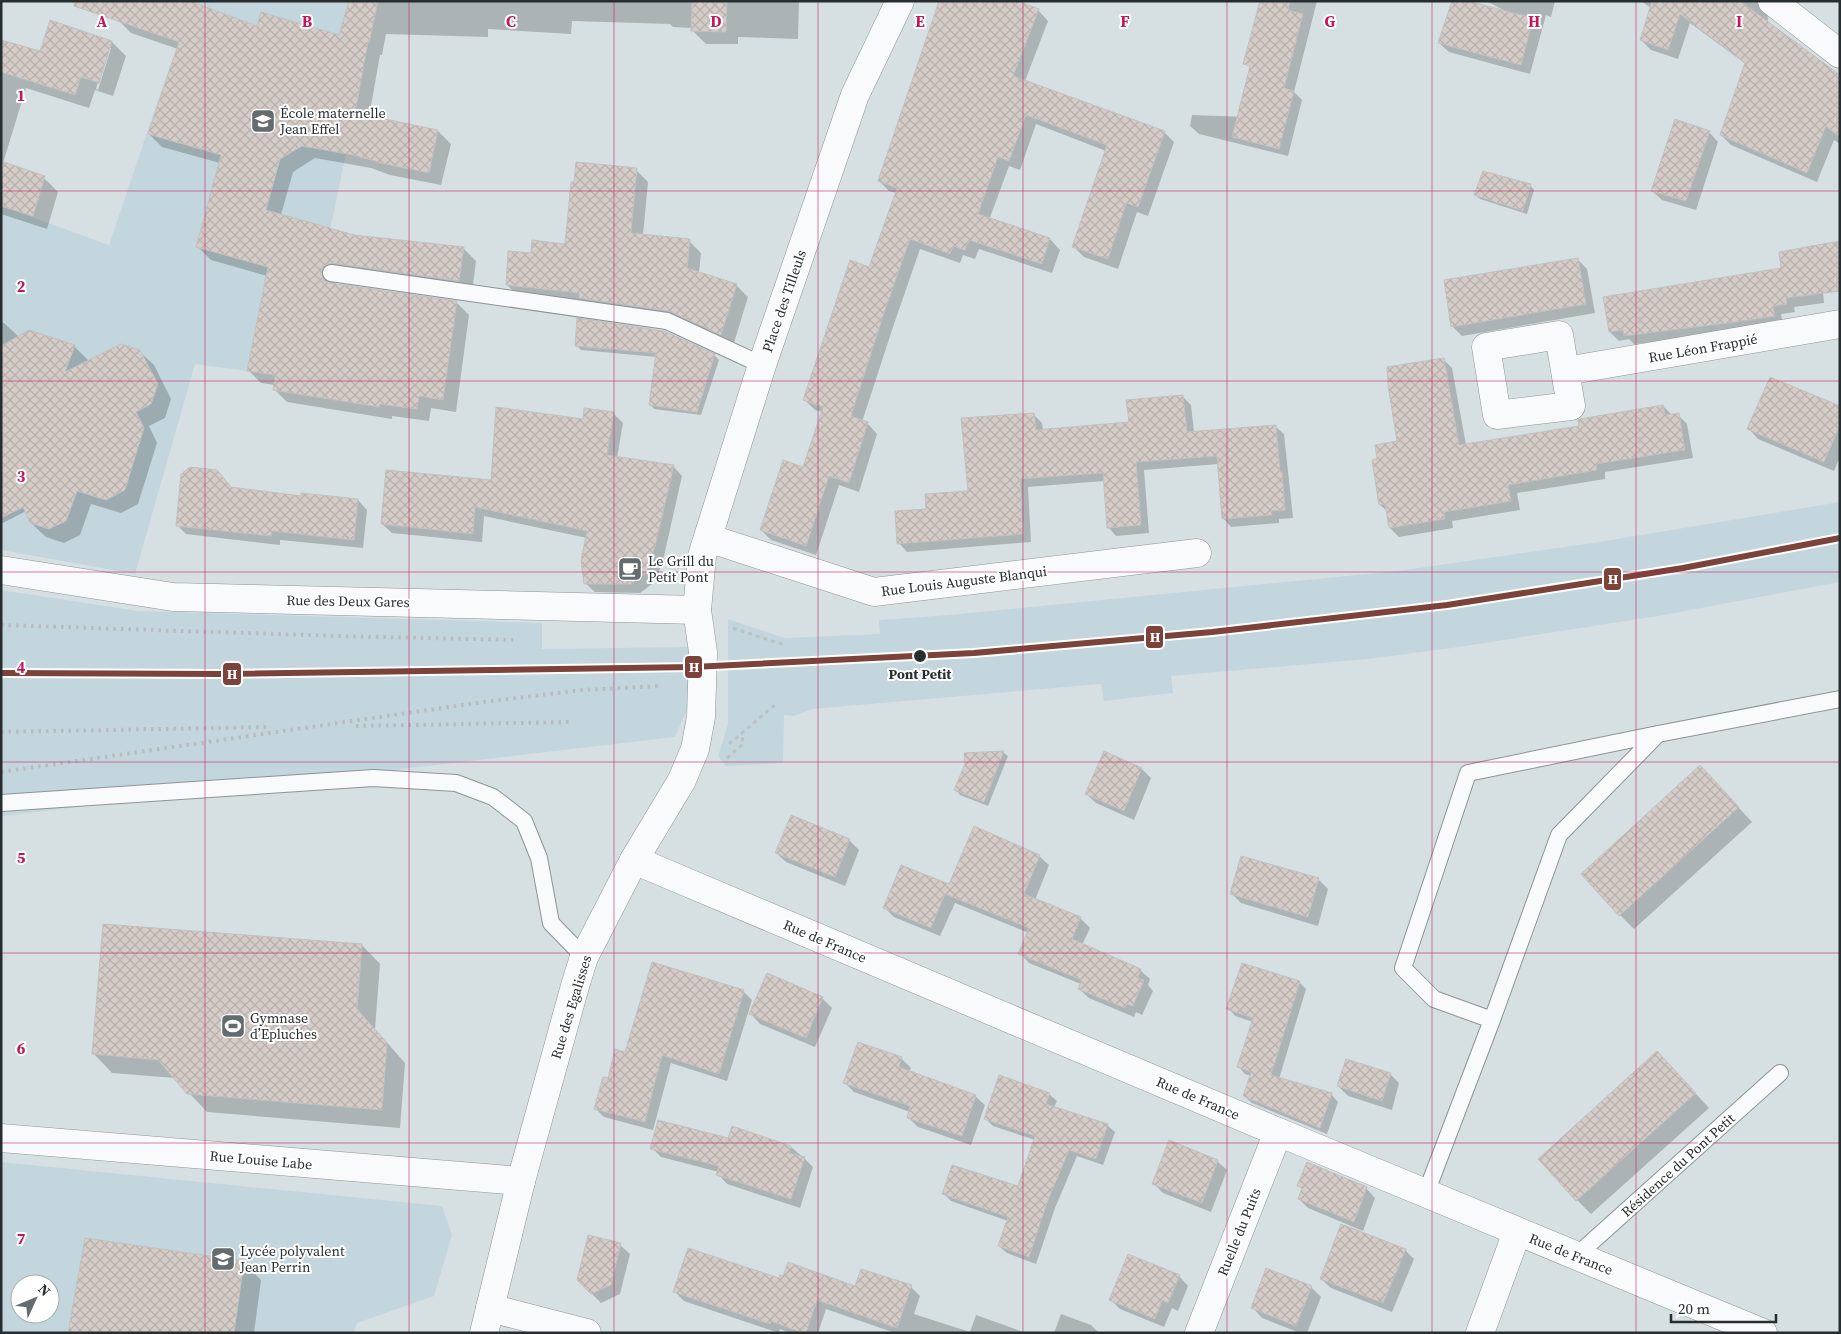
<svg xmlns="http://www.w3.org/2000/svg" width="1841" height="1334" font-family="'Source Serif 4',serif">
<defs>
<pattern id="building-cross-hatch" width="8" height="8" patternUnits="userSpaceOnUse" patternTransform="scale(1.25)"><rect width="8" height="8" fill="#d5ccc8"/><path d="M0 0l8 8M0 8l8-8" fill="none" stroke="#b7b0ac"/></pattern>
</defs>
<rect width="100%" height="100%" fill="#d6e0e3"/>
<g fill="#c3d6dd" fill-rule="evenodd">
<polygon points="194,1 378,1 299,378 195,364 135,574 1,550 1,206 109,245 160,94"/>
<polygon points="1840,502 1840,582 1658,616 1452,648 1368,659 1171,676 1173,693 1104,701 1101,684 812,709 794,716 784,715 783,763 726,766 718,756 728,724 728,619 785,638 880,634 879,620 949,615 1398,571 1599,542"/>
<polygon points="1,590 138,611 542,623 542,649 689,647 691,701 675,737 1,816"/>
<path d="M1,1162L442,1206L452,1235L434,1296L357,1323L354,1333H1ZM20,1284H50V1314H20Z"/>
</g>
<g fill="#0003" fill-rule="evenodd">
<polygon points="349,1 799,1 798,39 738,37 738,44 706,44 693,31 693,28 673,27 670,24 572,21 571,34 488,29 488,37 386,34 382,55 380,55 369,117 438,131 451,144 441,185 390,175 371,168 315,158 293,172 281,215 354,236 463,248 476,261 472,293 336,279 334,285 456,302 469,315 456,412 431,408 429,421 392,416 392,419 287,402 274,389 275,385 261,383 248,370 267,276 211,260 198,247 220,163 162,147 149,134 178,49 131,33 118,20 258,28 340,36"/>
<polygon points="1260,1 1317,1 1294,92 1302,100 1288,156 1199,134 1190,126 1192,115 1247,117"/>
<polygon points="1486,1 1555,1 1551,17 1546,15 1530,74 1449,52 1439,43 1517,17"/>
<polygon points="1641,1 1770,1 1766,9 1768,19 1767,23 1840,77 1840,144 1834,140 1817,182 1731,145 1721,135 1746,64 1690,23 1678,59 1651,50 1641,40 1651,8"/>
<polygon points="1038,10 1048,21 1025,81 1164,132 1174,142 1148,216 1137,212 1118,269 1084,257 1074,247 1106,151 1036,124 1020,170 1009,166 989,220 1050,239 1060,250 1052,273 979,249 975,259 963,255 960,263 920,249 893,327 862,422 867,423 877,434 859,492 839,485 816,555 771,540 761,530 804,469 822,412 815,410 805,400 870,268 896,193 889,191 879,181"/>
<path d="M51,22L112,42L126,56L113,96L95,90L89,108L26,88L3,163L44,178L58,192L47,229L1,214V41L40,53ZM109,48H111L98,90L96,89Z"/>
<polygon points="1709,132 1718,142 1696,210 1662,200 1652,191"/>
<polygon points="636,170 648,182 643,235 689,241 701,253 699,273 736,285 748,297 733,346 682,323 519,296 507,285 532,255 566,245"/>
<polygon points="1530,185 1534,190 1527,214 1480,199 1475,195"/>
<polygon points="1840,242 1823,292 1824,303 1794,307 1795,312 1781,314 1783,324 1745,331 1634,344 1629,339 1619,341 1610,332 1782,269 1809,249 1809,246"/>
<polygon points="1577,259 1587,269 1595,313 1462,336 1452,326"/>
<polygon points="1,322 4,323 19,337 74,346 88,360 87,362 139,351 154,365 171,399 165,418 149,426 157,443 138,504 121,513 91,504 80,535 64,543 46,537 31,523 26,511 1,524"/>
<polygon points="576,345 714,355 719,360 701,415 654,409 650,404 657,357 581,350"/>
<polygon points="1443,359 1452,368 1466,445 1580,427 1663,406 1672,415 1678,415 1687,424 1693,458 1605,472 1605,479 1517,493 1520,510 1452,521 1453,528 1399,537 1390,528 1387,511 1380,505 1378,460 1399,442"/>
<polygon points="1182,396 1191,405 1194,432 1275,426 1284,434 1293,518 1279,519 1279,523 1231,527 1223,518 1219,464 1144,470 1149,533 1116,536 1108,527 1104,481 1028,487 1031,542 907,552 899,543 928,510 969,492 1034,415 1042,423 1043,430 1131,423"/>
<polygon points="1840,408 1840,457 1834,471 1758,439 1749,429"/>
<polygon points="585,410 614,414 623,423 617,458 673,466 682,476 664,556 656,581 640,593 595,592 585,583 587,538 484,516 482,542 392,533 382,524 492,481 584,421"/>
<polygon points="216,471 232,488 302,497 358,500 367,510 363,548 280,540 280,545 186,534 177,525"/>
<polygon points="1003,752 1008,756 988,806 960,795 956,790"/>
<polygon points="1142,769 1151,778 1134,820 1096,803 1086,794"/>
<polygon points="1714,781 1752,822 1634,929 1620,915"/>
<polygon points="849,840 859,850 845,886 786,862 776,853"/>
<polygon points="1039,856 1049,865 1035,900 1080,918 1090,928 1082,945 1140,970 1150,979 1148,985 1153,991 1142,1015 1136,1012 1134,1017 1089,998 1079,989 1081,984 1029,963 1020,953 1029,933 955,903 940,936 894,917 885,908"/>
<polygon points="1318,879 1328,889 1318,926 1241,903 1231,893"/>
<polygon points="362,945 380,964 375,1029 405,1063 400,1128 207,1112 175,1078 112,1073 94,1054"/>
<polygon points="1299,982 1306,989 1279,1079 1331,1094 1338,1102 1327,1134 1252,1103 1244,1096 1251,1076 1245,1074 1238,1066 1253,1022 1235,1016 1228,1008"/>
<polygon points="743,991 752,1000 727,1081 671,1063 653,1130 604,1117 595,1108 608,1080 625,1053"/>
<polygon points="822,998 832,1008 815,1047 760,1024 751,1014"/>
<polygon points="901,1058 911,1068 909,1072 975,1096 985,1105 971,1145 918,1127 908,1117 910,1112 854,1092 845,1083"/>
<polygon points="1671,1067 1709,1108 1591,1214 1577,1200"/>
<polygon points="1390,1074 1399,1083 1392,1110 1348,1096 1338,1086"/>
<polygon points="1049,1094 1057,1101 1054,1107 1107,1125 1115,1132 1103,1165 1077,1156 1055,1208 1036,1264 1007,1253 999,1246 1008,1221 951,1201 944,1194 1019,1188 1035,1140 993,1126 986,1119"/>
<polygon points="729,1139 791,1147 804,1158 813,1167 800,1208 727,1184 718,1174 719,1172 661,1157 652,1148"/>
<polygon points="1217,1161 1227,1170 1211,1212 1163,1193 1153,1183"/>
<polygon points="1298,1185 1366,1188 1375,1198 1363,1231 1308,1208 1299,1199 1303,1190"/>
<polygon points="620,1245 630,1254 620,1294 601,1303 578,1280"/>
<polygon points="1405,1250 1414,1259 1392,1312 1331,1288 1321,1279"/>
<polygon points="243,1262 261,1280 254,1333 69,1333"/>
<polygon points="1267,1270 1311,1287 1321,1297 1307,1333 1300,1333 1262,1318 1253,1308"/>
<polygon points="1179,1276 1188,1286 1178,1311 1172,1308 1164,1327 1120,1309 1111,1300"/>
<polygon points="780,1280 856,1288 911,1287 920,1296 914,1314 970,1332 976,1315 1026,1333 895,1333 826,1309 818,1333 790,1333 780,1329 779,1333 684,1301 675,1292"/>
<polygon points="1061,1314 1091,1325 1099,1333 1054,1333"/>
</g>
<g fill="url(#building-cross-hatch)" stroke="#c0c1c1">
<polygon points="75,1 190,1 257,26 261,12 339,35 349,1 378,1 369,43 368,43 355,113 438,130 429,173 376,162 376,161 359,157 359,156 302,146 280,159 266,210 354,235 464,247 459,281 332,263 323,266 321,272 324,281 330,283 457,301 443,400 419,396 417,409 380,404 379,407 273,390 275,375 247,371 268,267 196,247 221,155 148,134 179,42 74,6"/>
<polygon points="692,1 727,1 726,32 691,31"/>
<polygon points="939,1 1018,1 1039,9 1013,76 1165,131 1138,207 1126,203 1108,259 1072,247 1107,145 1026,115 1009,161 998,157 978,214 1050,238 1042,264 969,240 965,250 953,246 950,254 910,239 883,316 851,416 868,422 849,483 829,476 806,546 760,530 783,460 803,467 823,407 803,400 850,260 869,267 897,188 878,181"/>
<polygon points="1260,1 1290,1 1288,10 1303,14 1284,88 1294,91 1279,149 1232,137 1250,66 1243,64"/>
<polygon points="1452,1 1468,1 1533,18 1521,65 1438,43"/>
<polygon points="1652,1 1740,1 1840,75 1840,137 1826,126 1807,173 1720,135 1745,63 1680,14 1668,50 1640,40"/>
<polygon points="50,20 112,41 99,83 81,77 75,95 1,72 1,40 40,51"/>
<polygon points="1675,119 1710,131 1686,201 1651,191"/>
<polygon points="1,161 45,176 33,216 1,206"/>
<polygon points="576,162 637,168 631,233 690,239 687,268 737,284 721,335 669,311 579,298 579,293 506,285 508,251 531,253 532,240 565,244 571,182 574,182"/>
<polygon points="1483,171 1531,184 1523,211 1474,195"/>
<polygon points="1840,241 1840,291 1786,298 1787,304 1773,306 1775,316 1735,322 1624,336 1623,330 1609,332 1603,297 1781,268 1779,252"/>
<polygon points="1578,258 1586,304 1451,327 1444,280"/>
<polygon points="577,318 664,331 715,354 697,412 649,405 656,353 575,346"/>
<polygon points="29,330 75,345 65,372 121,344 140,350 158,384 151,404 136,412 144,428 125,490 106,500 77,491 66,521 49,529 30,523 23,507 1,518 1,346"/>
<polygon points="1444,358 1459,445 1579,426 1578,420 1580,419 1663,405 1665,415 1679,413 1685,450 1596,464 1597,470 1508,485 1511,501 1444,512 1445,519 1389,528 1385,504 1379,505 1372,460 1377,459 1375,445 1397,441 1388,385 1387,367"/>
<polygon points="1770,377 1840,406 1840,425 1824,462 1747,429"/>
<polygon points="1183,395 1187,432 1276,425 1280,472 1282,472 1285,510 1271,511 1272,515 1222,519 1217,456 1136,462 1141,525 1107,528 1103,473 1045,477 1020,479 1023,534 897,544 895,511 926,509 925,494 968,491 961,418 1034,413 1036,430 1129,422 1126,400"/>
<polygon points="496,407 583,419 584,408 614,412 607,455 674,465 655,546 647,572 631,584 584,584 581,560 587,531 475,507 473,534 381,524 386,470 491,480"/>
<polygon points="190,467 217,470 231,487 301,496 301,493 358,499 354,540 272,531 271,536 176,526 181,474"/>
<polygon points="1004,751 984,802 954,790 965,764 964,753"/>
<polygon points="1104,751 1142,768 1124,811 1085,794"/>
<polygon points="1700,765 1739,807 1619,916 1581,874"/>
<polygon points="791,815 850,839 835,877 775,853"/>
<polygon points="974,826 1040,855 1024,894 1081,917 1072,939 1141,969 1138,978 1144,980 1133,1006 1126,1004 1125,1008 1078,989 1082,980 1018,954 1029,928 945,894 931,928 883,908 901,865 949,884"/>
<polygon points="1241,856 1319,878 1308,917 1230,894"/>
<polygon points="103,924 362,944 357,1009 387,1043 382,1110 187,1094 158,1060 92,1054"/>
<polygon points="652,962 744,990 719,1074 662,1055 645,1122 594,1109 603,1077 608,1078 615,1049 625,1052"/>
<polygon points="1242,963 1300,981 1271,1075 1332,1093 1320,1128 1243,1096 1251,1072 1237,1067 1253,1018 1226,1009"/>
<polygon points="767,973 823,997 806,1038 749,1014"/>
<polygon points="858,1042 902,1057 899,1067 976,1095 962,1136 907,1118 910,1106 843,1083"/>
<polygon points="1657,1051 1696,1093 1576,1201 1538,1159"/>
<polygon points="1346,1059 1391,1073 1382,1101 1337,1086"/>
<polygon points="999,1075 1050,1093 1046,1104 1108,1124 1096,1159 1069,1150 1048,1200 1029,1257 998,1246 1008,1217 942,1194 952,1165 1018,1186 1035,1136 984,1119"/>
<polygon points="658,1120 728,1138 732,1126 791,1146 789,1153 805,1157 791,1199 716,1175 719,1166 650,1149"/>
<polygon points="1169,1140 1218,1160 1202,1203 1152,1184"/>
<polygon points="1307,1162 1367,1187 1354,1222 1298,1199 1302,1188 1297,1186"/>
<polygon points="1341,1224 1406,1249 1383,1303 1320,1279"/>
<polygon points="588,1235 621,1243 611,1285 591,1294 577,1280"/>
<polygon points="85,1238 244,1261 234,1333 68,1333"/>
<polygon points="688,1248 779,1278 780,1275 783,1276 788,1262 855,1286 861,1269 912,1285 897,1328 817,1300 806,1333 803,1333 771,1321 770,1324 673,1292"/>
<polygon points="1128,1254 1180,1275 1168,1303 1162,1300 1155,1319 1109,1300"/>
<polygon points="1266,1268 1312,1286 1296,1326 1251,1308"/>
</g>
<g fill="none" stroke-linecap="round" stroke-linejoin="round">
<defs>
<g id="service">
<polyline points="331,273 667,321 762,365"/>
<polyline points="1658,734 1840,699"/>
<polyline points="1,803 373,778 456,783 493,797 524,821 539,858 551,923 584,957"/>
<polyline points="1426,1193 1492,1020 1559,835 1658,734 1468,773 1403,968 1434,999 1492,1020"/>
<polyline points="1576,1256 1780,1073"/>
</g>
<g id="minor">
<polyline points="1772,1 1840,54"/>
<polygon points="1559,335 1571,406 1497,415 1486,347"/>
<polyline points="1566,371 1840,324"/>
<polyline points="708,538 874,592 1197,553"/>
<polyline points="1,570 173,597 697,610"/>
<polyline points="634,860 1278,1132 1763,1333"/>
<polyline points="1,1138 521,1181"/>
<polyline points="490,1308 587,1333"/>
<polyline points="484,1333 521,1181 575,986 584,957 634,860 682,780 695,749 701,717 703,652 697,610 702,556 762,365 855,95 900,1"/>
<polyline points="1199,1333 1278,1132"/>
<polyline points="1480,1333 1517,1232"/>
</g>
</defs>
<use href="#service" stroke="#8c9497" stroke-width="18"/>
<use href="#minor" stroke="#8c9497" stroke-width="29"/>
<g stroke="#bcc1c1" stroke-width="3" stroke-dasharray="4 4" stroke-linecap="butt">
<polyline points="733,628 784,645"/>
<polyline points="729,744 776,704"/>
<polyline points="727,758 743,744 742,733"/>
</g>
<use href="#service" stroke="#f9fafb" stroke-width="16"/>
<use href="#minor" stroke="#f9fafb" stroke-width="28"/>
<g stroke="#b9bbbc" stroke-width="4" stroke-dasharray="2.5 5" stroke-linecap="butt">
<polyline points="1,625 337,636 518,640"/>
<polyline points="356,726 571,722"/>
<polyline points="1,732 271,727"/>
<polyline points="1,772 483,702 583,690 658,686"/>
</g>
<defs>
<polyline id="rail-1" points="1,673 223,674 693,667 974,653 1212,632 1447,605 1683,568 1840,538"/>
</defs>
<use href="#rail-1" stroke="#fff" stroke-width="10"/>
<use href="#rail-1" stroke="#7b4339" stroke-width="6"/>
</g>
<path fill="none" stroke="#c2185b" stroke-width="1" stroke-opacity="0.55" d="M205,1V1333M409,1V1333M614,1V1333M818,1V1333M1023,1V1333M1227,1V1333M1432,1V1333M1636,1V1333M1,191H1840M1,381H1840M1,572H1840M1,762H1840M1,953H1840M1,1143H1840"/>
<defs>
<symbol id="school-square" viewBox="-11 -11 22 22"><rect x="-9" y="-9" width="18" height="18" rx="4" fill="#646c6f" stroke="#fff"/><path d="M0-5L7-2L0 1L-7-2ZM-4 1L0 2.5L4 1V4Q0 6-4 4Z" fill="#fff"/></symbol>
<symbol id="cafe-square" viewBox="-11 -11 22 22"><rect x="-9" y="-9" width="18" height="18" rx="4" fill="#646c6f" stroke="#fff"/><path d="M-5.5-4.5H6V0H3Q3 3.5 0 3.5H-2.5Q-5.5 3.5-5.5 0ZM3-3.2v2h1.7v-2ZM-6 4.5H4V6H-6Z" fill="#fff"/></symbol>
<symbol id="stadium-square" viewBox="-11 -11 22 22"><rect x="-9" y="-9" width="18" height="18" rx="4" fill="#646c6f" stroke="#fff"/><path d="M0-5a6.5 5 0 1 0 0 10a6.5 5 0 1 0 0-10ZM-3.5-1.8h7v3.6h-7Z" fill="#fff"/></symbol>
</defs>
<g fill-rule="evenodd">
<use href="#school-square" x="249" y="107" width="28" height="28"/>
<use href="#cafe-square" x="616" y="555" width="28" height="28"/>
<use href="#stadium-square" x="219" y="1012" width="28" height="28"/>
<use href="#school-square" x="209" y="1245" width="28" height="28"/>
</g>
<circle fill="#272e30" stroke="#fff" stroke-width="2" cx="920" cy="656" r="7"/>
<g text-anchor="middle" stroke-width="4" stroke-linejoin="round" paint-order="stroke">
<g font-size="14" fill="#272e30" stroke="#fff" text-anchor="start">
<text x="280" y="118">École maternelle<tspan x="280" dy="16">Jean Effel</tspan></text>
<text x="648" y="566">Le Grill du<tspan x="648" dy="16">Petit Pont</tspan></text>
<text x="250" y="1023">Gymnase<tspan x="250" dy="16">d’Epluches</tspan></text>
<text x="240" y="1256">Lycée polyvalent<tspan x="240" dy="16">Jean Perrin</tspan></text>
</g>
<g font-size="14" fill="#272e30" stroke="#fff">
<text transform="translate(784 301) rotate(-71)" y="5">Place des Tilleuls</text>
<text transform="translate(1703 348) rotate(-10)" y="5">Rue Léon Frappié</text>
<text transform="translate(964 581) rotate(-7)" y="5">Rue Louis Auguste Blanqui</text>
<text transform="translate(348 601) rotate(1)" y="5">Rue des Deux Gares</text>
<text transform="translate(825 941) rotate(23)" y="5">Rue de France</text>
<text transform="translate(571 1007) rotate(-73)" y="5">Rue des Egalisses</text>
<text transform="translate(1198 1098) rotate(23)" y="5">Rue de France</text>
<text transform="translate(261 1160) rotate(5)" y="5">Rue Louise Labe</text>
<text transform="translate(1678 1165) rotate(-42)" y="5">Résidence du Pont Petit</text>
<text transform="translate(1239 1232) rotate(-68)" y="5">Ruelle du Puits</text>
<text transform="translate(1571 1254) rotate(22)" y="5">Rue de France</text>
</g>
<g font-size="14" font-weight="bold" fill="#272e30" stroke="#fff">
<text x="920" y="679">Pont Petit</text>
</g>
</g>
<g font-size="16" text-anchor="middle" font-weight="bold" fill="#c2185b" stroke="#fff" stroke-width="4" stroke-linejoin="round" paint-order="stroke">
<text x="102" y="27">A</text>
<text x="307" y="27">B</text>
<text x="511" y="27">C</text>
<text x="716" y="27">D</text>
<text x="920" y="27">E</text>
<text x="1125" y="27">F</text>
<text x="1330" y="27">G</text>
<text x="1534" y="27">H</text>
<text x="1739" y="27">I</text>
<text x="21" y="101">1</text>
<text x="21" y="292">2</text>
<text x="21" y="482">3</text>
<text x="21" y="673">4</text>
<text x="21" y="863">5</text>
<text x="21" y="1054">6</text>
<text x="21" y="1244">7</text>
</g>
<g stroke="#fff" stroke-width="2">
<rect x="1603" y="567" width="19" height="24" rx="5" fill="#7b4339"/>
<rect x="1145" y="625" width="19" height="24" rx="5" fill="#7b4339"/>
<rect x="684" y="655" width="19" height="24" rx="5" fill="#7b4339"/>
<rect x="222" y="662" width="20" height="24" rx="5" fill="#7b4339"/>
</g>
<g font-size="14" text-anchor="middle" font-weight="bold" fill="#fff">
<text x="1613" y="584">H</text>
<text x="1155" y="642">H</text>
<text x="694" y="672">H</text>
<text x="232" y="679">H</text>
</g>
<rect width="1841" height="1334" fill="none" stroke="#272e30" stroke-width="5"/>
<g transform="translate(35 1299) rotate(46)"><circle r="24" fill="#ffffff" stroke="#a9abac"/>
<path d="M0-4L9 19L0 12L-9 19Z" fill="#646c6f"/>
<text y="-8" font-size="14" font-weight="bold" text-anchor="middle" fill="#272e30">N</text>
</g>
<path d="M1671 1314v8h105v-8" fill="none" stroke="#272e30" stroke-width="2.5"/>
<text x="1678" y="1314" font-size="15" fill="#272e30" stroke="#ffffff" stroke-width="4" paint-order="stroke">20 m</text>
</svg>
